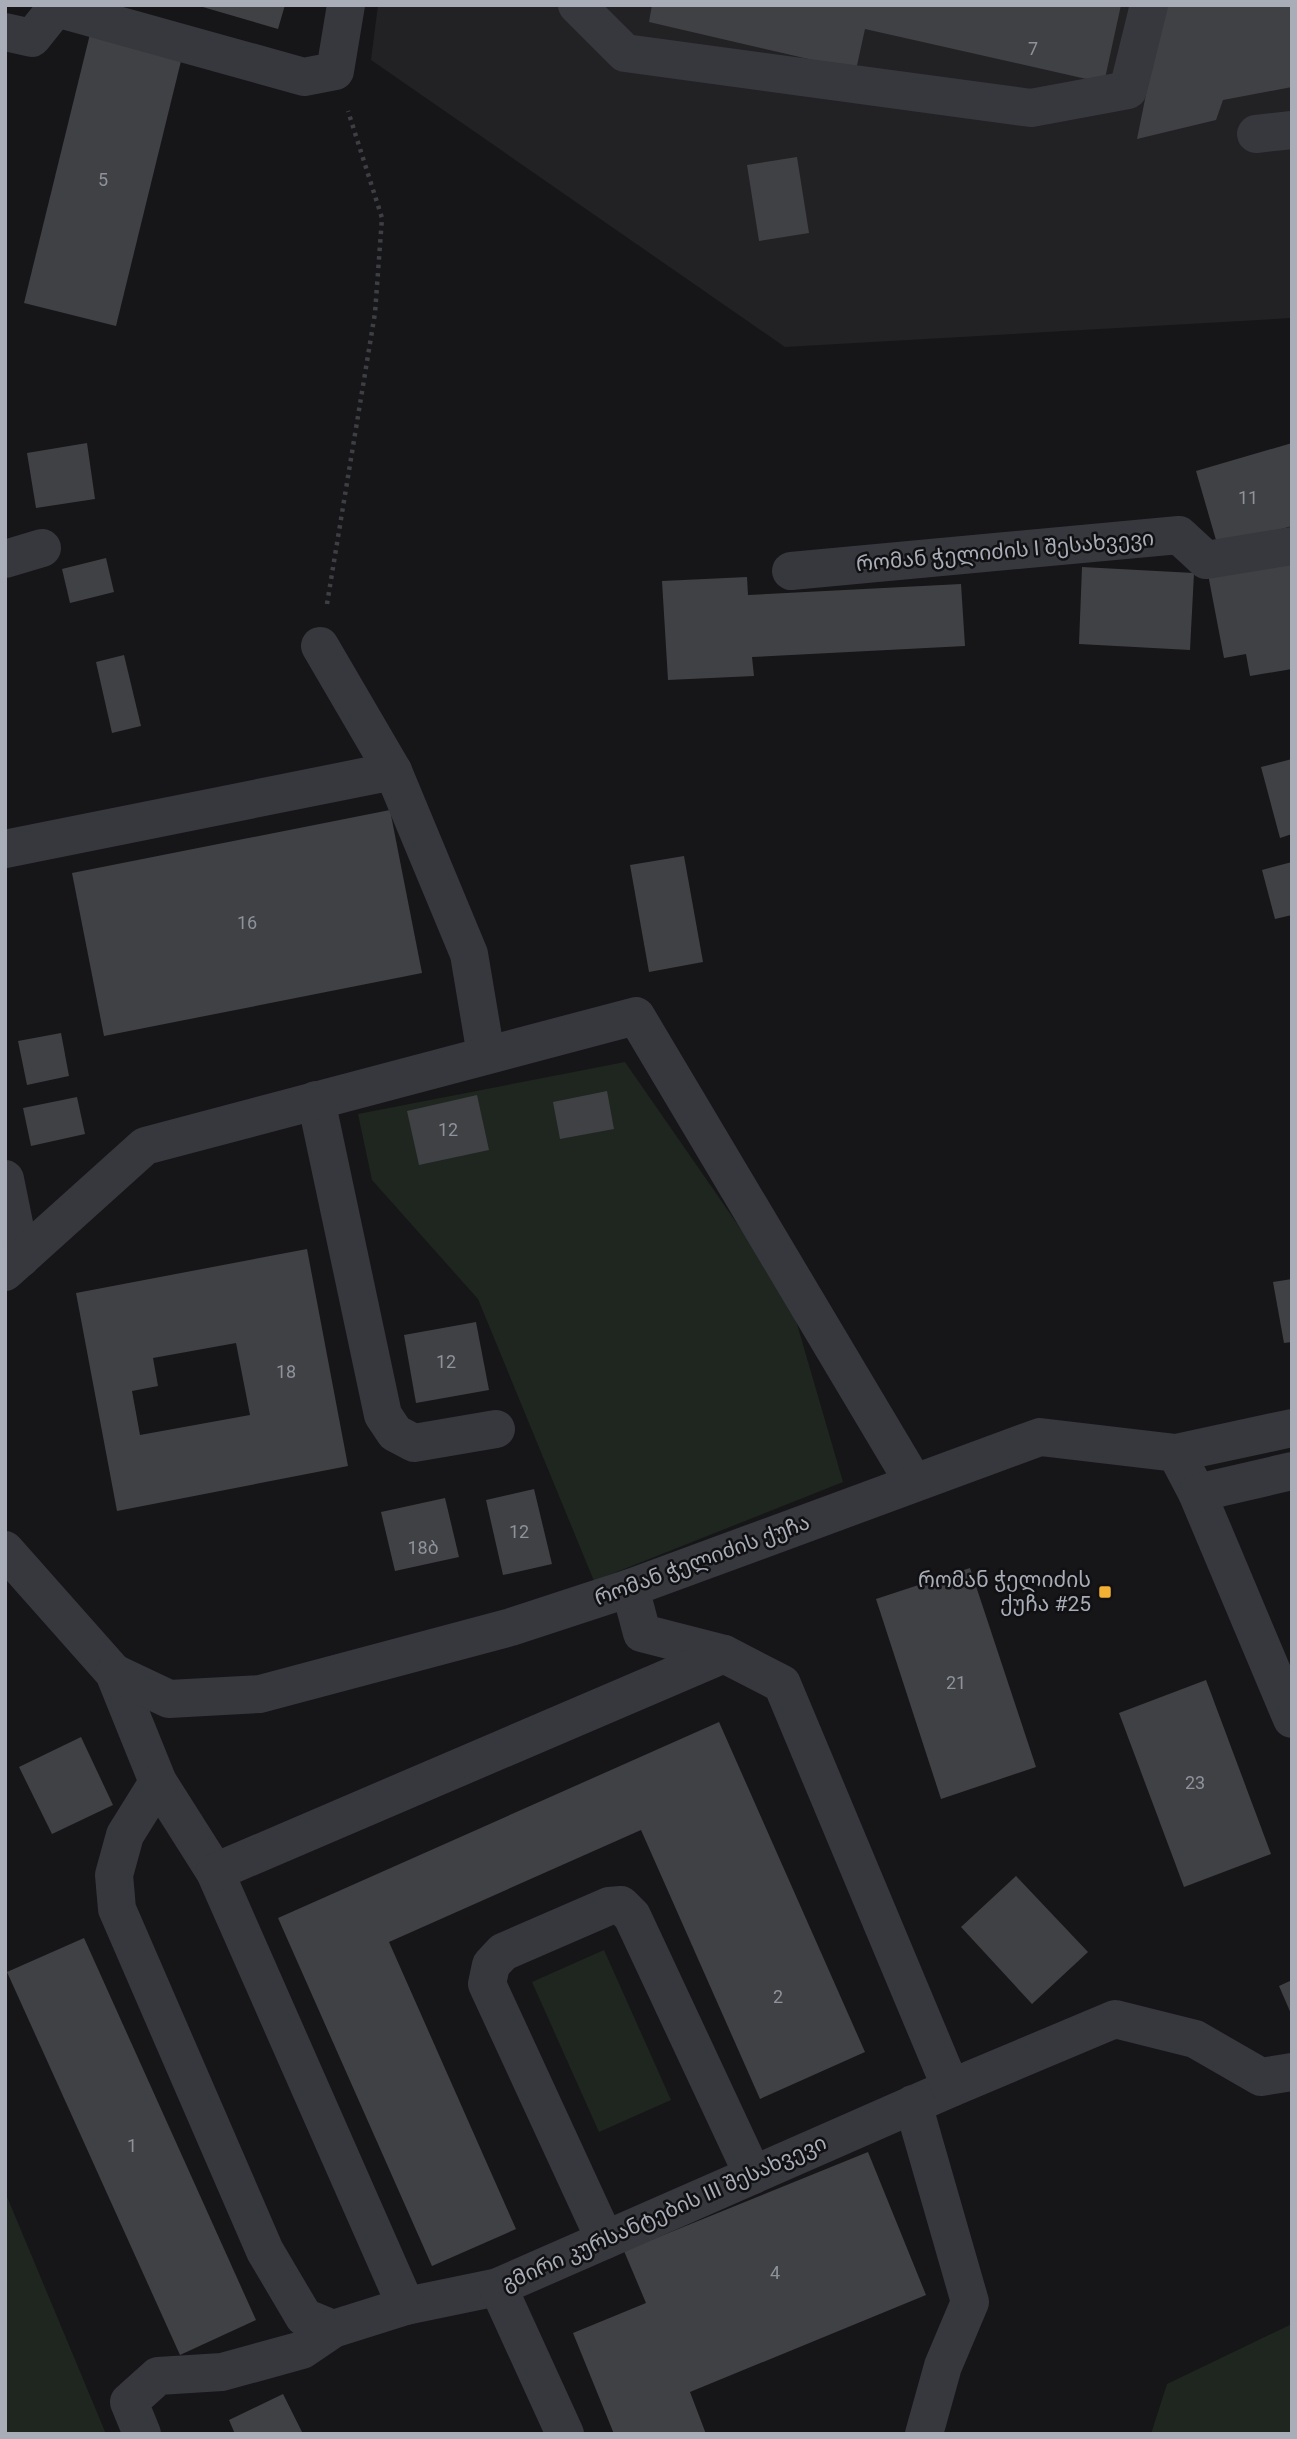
<svg xmlns="http://www.w3.org/2000/svg" width="1297" height="2439" font-family="Roboto,'Noto Sans Georgian',sans-serif">
<rect width="100%" height="100%" fill="#161618"/>
<polygon fill="#222225" points="378,5 1292,5 1292,318 785,347 371,60"/>
<g fill="#1e261f">
<polygon points="625,1062 790,1300 843,1482 594,1581 478,1299 372,1180 358,1114"/>
<polygon points="604,1950 671,2100 599,2132 532,1982"/>
<polygon points="5,2192 106,2434 5,2434"/>
<polygon points="1292,2324 1292,2434 1151,2434 1167,2384"/>
</g>
<g fill="#404145" fill-rule="evenodd">
<polygon points="196,5 285,5 278,29"/>
<polygon points="652,5 1121,5 1104,83 865,29 856,70 649,22"/>
<polygon points="1164,5 1292,5 1292,87 1223,100 1216,120 1137,139"/>
<polygon points="90,34 182,57 116,326 24,303"/>
<polygon points="797,157 809,233 759,241 747,165"/>
<polygon points="87,443 95,499 36,508 27,453"/>
<polygon points="1292,443 1292,526 1218,547 1196,471"/>
<polygon points="1292,553 1292,669 1250,676 1246,654 1224,658 1207,569"/>
<polygon points="106,558 114,592 70,603 62,569"/>
<polygon points="1082,567 1194,573 1190,650 1079,644"/>
<polygon points="747,577 748,595 961,584 965,646 752,657 754,676 668,680 662,581"/>
<polygon points="124,655 141,726 112,733 96,662"/>
<polygon points="1292,759 1292,834 1280,838 1261,767"/>
<polygon points="390,810 422,973 104,1036 72,873"/>
<polygon points="684,856 703,962 649,972 630,865"/>
<polygon points="1292,862 1292,915 1275,919 1262,870"/>
<polygon points="61,1033 69,1076 27,1085 18,1041"/>
<polygon points="607,1091 614,1129 560,1139 553,1102"/>
<polygon points="477,1095 489,1150 419,1165 407,1111"/>
<polygon points="77,1097 85,1134 31,1146 23,1108"/>
<path d="M307,1249L348,1466L117,1511L76,1293ZM236,1343L250,1415L140,1435L132,1391L158,1386L153,1358Z"/>
<polygon points="1292,1279 1292,1342 1284,1343 1273,1282"/>
<polygon points="476,1322 489,1390 416,1403 404,1335"/>
<polygon points="534,1489 552,1564 503,1575 486,1500"/>
<polygon points="445,1498 459,1557 395,1571 381,1512"/>
<polygon points="970,1568 1036,1767 941,1799 876,1599"/>
<polygon points="1206,1680 1271,1854 1184,1887 1119,1713"/>
<polygon points="719,1722 865,2052 760,2099 641,1830 389,1942 516,2229 432,2266 278,1918"/>
<polygon points="81,1737 113,1805 52,1834 19,1767"/>
<polygon points="1016,1876 1088,1952 1032,2004 961,1927"/>
<polygon points="84,1938 256,2320 180,2355 7,1972"/>
<polygon points="1292,1980 1292,2016 1279,1986"/>
<polygon points="868,2152 926,2295 690,2392 706,2434 614,2434 573,2333 646,2303 624,2251"/>
<polygon points="283,2394 303,2434 235,2434 229,2420"/>
</g>
<g fill="none" stroke-linecap="round" stroke-linejoin="round">
<polyline stroke="#3d3f44" stroke-width="4.5" stroke-dasharray="3.5 5" stroke-linecap="butt" points="327,604 375,313 382,218 348,111"/>
<g stroke="#37383d" stroke-width="38">
<polyline points="577,5 625,53 1031,108 1128,90 1149,5"/>
<polyline points="5,32 32,38 56,8 304,77 335,71 346,5"/>
<polyline points="1256,134 1292,130"/>
<polyline points="5,559 42,548"/>
<polyline points="791,571 1179,535 1206,560 1292,546"/>
<polyline points="320,646 393,771"/>
<polyline points="5,849 393,771 469,954 486,1055"/>
<polyline points="316,1100 383,1415 395,1433 414,1443 496,1429"/>
<polyline points="5,1179 21,1258"/>
<polyline points="5,1272 145,1146 636,1016 914,1483"/>
<polyline points="1176,1453 1197,1493 1292,1719"/>
<polyline points="1197,1493 1292,1471"/>
<polyline points="5,1550 114,1673 158,1782 215,1872 406,2306 498,2287 951,2088 1115,2019 1195,2039 1261,2077 1292,2072"/>
<polyline points="630,1588 642,1633 724,1654 782,1684 951,2088"/>
<polyline points="114,1673 169,1699 260,1694 511,1627 630,1588 1040,1437 1176,1453 1292,1428"/>
<polyline points="158,1782 125,1835 114,1875 117,1909 265,2251 304,2317 333,2329"/>
<polyline points="215,1872 724,1654"/>
<polyline points="913,2104 970,2302 943,2366 924,2434"/>
<polyline points="605,2240 487,1984 491,1965 503,1952 609,1906 621,1905 632,1916 753,2175"/>
<polyline points="498,2287 565,2434"/>
<polyline points="142,2434 129,2402 158,2376 222,2372 302,2350 333,2329 406,2306"/>
</g>
</g>
<rect fill="#f2b134" stroke="#111113" stroke-width="2.5" x="1098" y="1585" width="14" height="14" rx="3.5"/>
<g text-anchor="middle" stroke-width="5" stroke-linejoin="round" paint-order="stroke">
<g font-size="18" fill="#8e929b">
<text x="1033" y="55">7</text>
<text x="103" y="186">5</text>
<text x="1248" y="504">11</text>
<text x="247" y="929">16</text>
<text x="448" y="1136">12</text>
<text x="446" y="1368">12</text>
<text x="286" y="1378">18</text>
<text x="519" y="1538">12</text>
<text x="423" y="1554">18ბ</text>
<text x="956" y="1689">21</text>
<text x="1195" y="1789">23</text>
<text x="778" y="2003">2</text>
<text x="132" y="2152">1</text>
<text x="775" y="2279">4</text>
</g>
<g font-size="21" fill="#a8adb8" stroke="#111113">
<text transform="translate(1005 551) rotate(-5)" y="7">რომან ჭელიძის I შესახვევი</text>
<text transform="translate(702 1560) rotate(-20)" y="7">რომან ჭელიძის ქუჩა</text>
<text transform="translate(664 2213) rotate(-24)" y="7">გმირი კურსანტების III შესახვევი</text>
</g>
<g font-size="21" fill="#a8adb8" stroke="#111113" text-anchor="end">
<text x="1091" y="1587">რომან ჭელიძის<tspan x="1091" dy="24">ქუჩა #25</tspan></text>
</g>
</g>
<rect width="1297" height="2439" fill="none" stroke="#a8adb8" stroke-width="14"/>
</svg>
